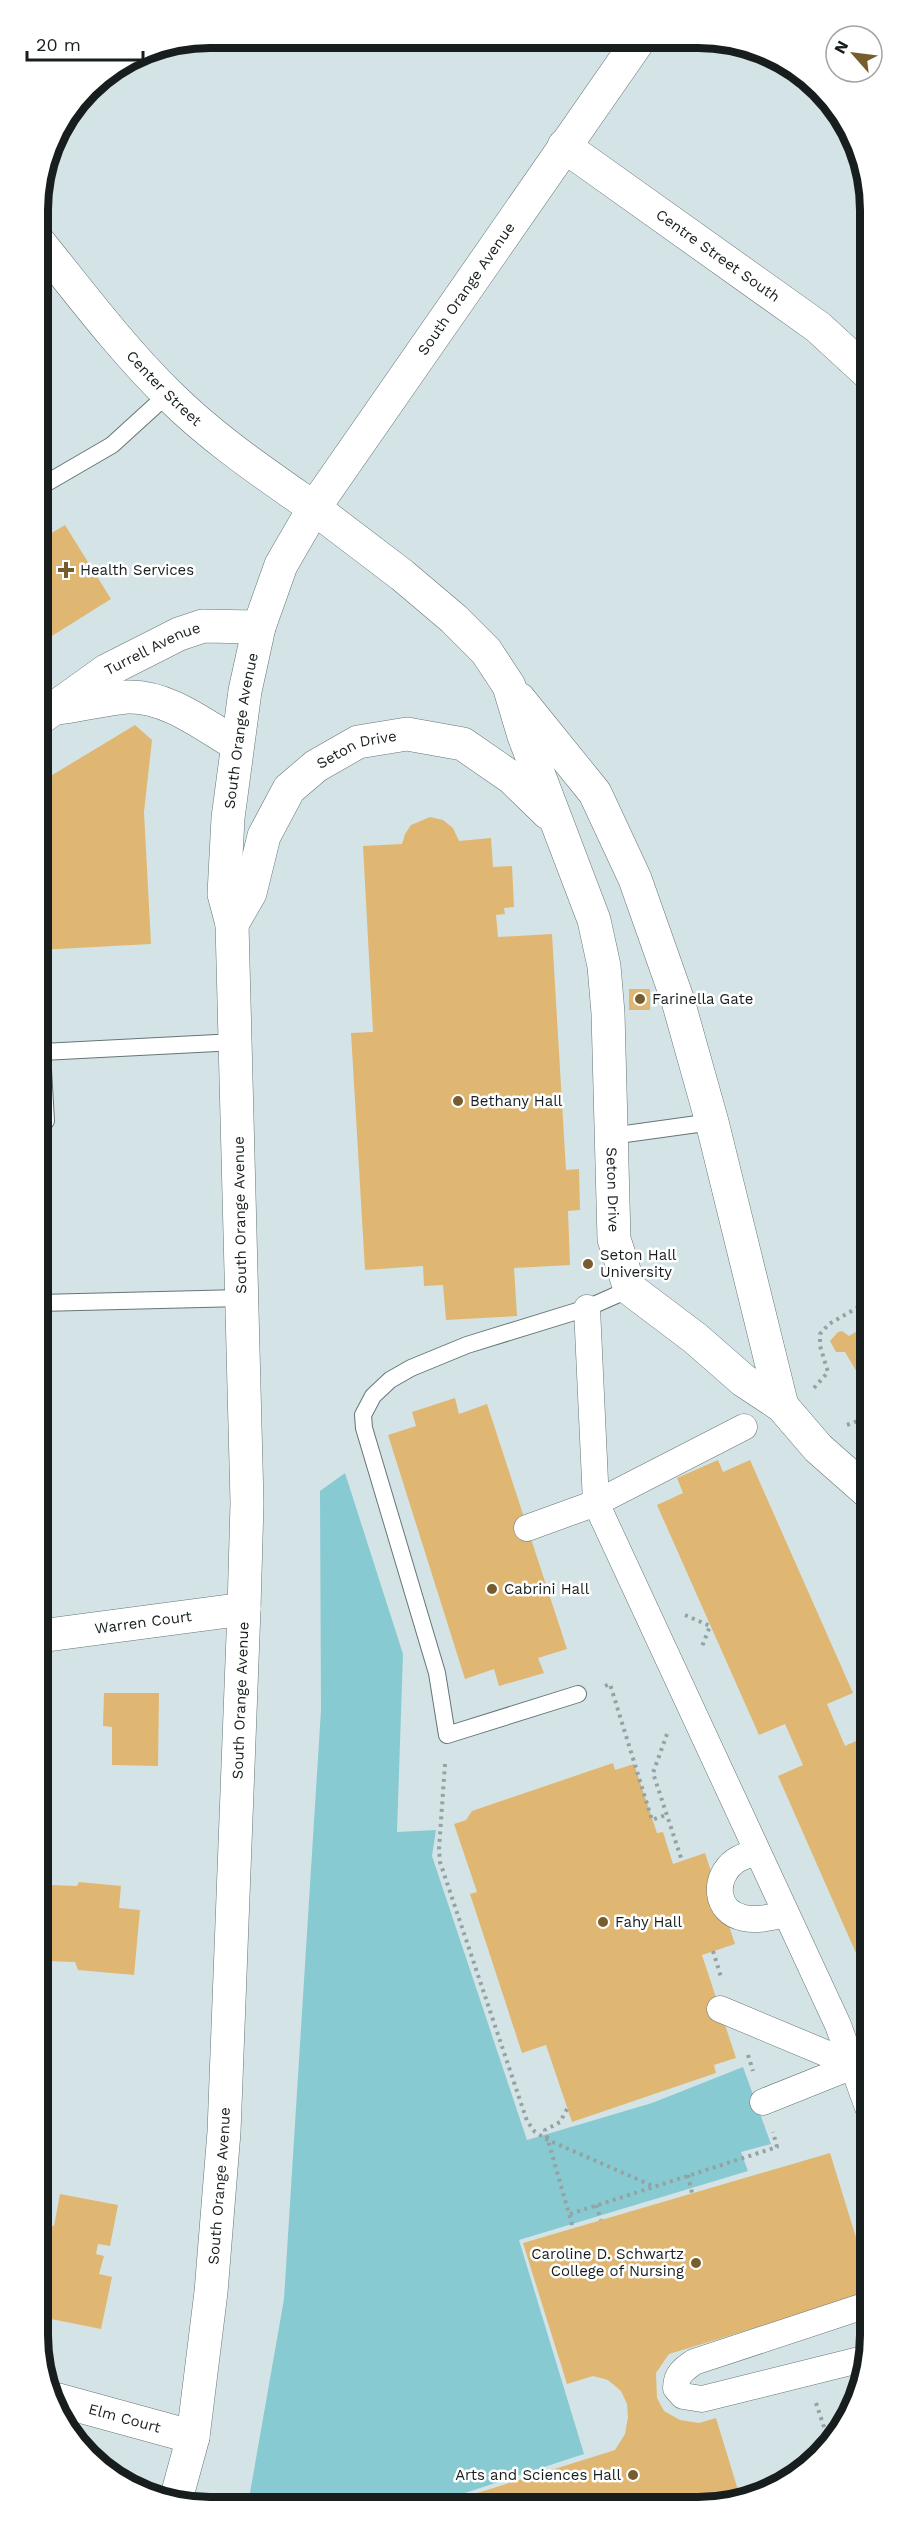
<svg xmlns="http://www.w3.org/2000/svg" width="908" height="2545" font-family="'Work Sans',sans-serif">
<rect width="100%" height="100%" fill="#d4e4e6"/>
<polygon fill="#88cad1" points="345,1473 403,1654 397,1832 436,1830 432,1856 527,2140 652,2103 743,2067 771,2144 741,2152 748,2171 519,2240 584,2454 431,2504 248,2504 284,2299 321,1710 320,1491"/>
<g fill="#e0b772">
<polygon points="65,525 111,599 39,644 38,541"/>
<polygon points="135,725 152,740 144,812 151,944 39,950 39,783"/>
<polygon points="430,817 443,820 453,828 459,841 491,838 493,867 512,866 514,907 504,908 505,914 496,915 498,937 552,934 566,1170 579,1169 580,1210 568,1211 570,1265 514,1268 517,1316 446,1320 443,1285 424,1286 423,1266 365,1270 351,1033 373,1032 363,846 402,844 405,834 411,825"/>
<rect x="629" y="989" width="21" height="21"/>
<polygon points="869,1324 869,1382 864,1384 845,1352 836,1352 830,1341 838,1332 842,1331 849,1336"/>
<polygon points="455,1398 459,1414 487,1404 567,1649 538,1658 544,1673 499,1686 494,1669 465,1679 388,1435 416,1426 412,1412"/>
<polygon points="718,1460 723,1472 750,1460 853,1693 827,1704 845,1746 869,1735 870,1985 778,1776 803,1765 785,1724 759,1735 657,1505 683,1493 677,1478"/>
<polygon points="104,1693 159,1693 158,1766 112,1765 112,1727 103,1726"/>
<polygon points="613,1763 615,1770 634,1764 657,1833 663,1832 673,1864 705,1853 735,1944 702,1955 736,2058 714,2065 716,2073 572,2122 546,2045 522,2053 470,1894 477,1892 454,1824 466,1820 472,1811"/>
<polygon points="79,1882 121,1886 119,1908 140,1910 134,1975 78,1970 75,1962 47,1961 51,1885 77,1886"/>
<polygon points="830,2153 870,2283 870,2293 669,2354 656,2373 657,2398 664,2411 680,2420 699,2423 716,2418 741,2500 732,2504 442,2504 615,2450 625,2434 628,2417 627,2404 621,2391 608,2380 593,2376 567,2384 523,2243"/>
<polygon points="60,2194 118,2205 110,2246 98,2244 96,2254 104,2256 99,2274 112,2277 101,2329 41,2317 41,2223 54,2226"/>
</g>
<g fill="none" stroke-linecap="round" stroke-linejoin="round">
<defs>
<g id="service">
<polyline points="38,488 112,445 168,394"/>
<polyline points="39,1000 46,1121"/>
<polyline points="42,1052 236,1042"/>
<polyline points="611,1136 712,1122"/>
<polyline points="39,1303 242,1298"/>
<polyline points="578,1694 447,1735 437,1673 364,1428 363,1415 373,1396 390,1380 411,1368 467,1345 587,1308 630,1289"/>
</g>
<g id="pedestrian">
<polyline points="587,1308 596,1503 838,2025 870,2113"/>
<polyline points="527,1528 596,1503 744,1427"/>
<path d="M757,1852C750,1854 741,1857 735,1861C713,1877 714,1912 744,1918C758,1921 772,1917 785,1914"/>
<polyline points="720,2009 854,2065"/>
<polyline points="763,2102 863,2062"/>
<path d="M867,2358L702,2399L683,2396L676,2388C676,2374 684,2369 694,2362L870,2304"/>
</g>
<g id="minor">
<path id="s1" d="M564,146L818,327L867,372"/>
<path id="s2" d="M314,508L402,575L454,619L486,651L509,686L524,736L594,920L604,966L608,1013L614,1239L630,1289L695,1338L743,1380L782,1406L818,1448L869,1493"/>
<polyline points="519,699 595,793 635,879 678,1001 712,1122 782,1406"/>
<path d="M58,708C81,705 104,699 127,697C166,695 204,725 236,744"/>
<path id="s3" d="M39,719L106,671L179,634L203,626L259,627"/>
<path id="s4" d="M232,924L250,893L264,836L289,789L316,766L358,742L407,734L463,744L512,778L548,813"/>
<path id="s5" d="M40,1636L244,1609"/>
<path id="s6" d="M58,2400L193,2437"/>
</g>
<g id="secondary">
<path id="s7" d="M38,241C80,293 121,348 169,395C212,438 264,473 314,508"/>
</g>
<g id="primary">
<path id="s8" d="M175,2503L193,2437L211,2292L224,2132L244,1609L247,1503L232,924L224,894L228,818L245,691L259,627L281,565L314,508L639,40"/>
</g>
</defs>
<use href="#service" stroke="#667577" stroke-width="18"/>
<use href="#pedestrian" stroke="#667577" stroke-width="27"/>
<use href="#minor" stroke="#667577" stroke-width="34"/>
<use href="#secondary" stroke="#667577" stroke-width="34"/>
<use href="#primary" stroke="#667577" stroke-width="34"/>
<g stroke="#95a2a3" stroke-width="4" stroke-dasharray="3 4.5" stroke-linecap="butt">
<polyline points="814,1388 828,1372 820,1346 820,1334 829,1324 869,1301"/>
<polyline points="847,1425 869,1417"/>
<polyline points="685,1615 710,1626 701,1649"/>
<polyline points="605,1686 610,1684 652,1820 668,1814"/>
<polyline points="667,1734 653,1773 682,1861"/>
<polyline points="445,1764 439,1849 440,1862 527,2121 535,2132 548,2140 653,2186"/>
<polyline points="713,1951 721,1977"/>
<polyline points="748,2055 753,2071"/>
<polyline points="567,2109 560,2122 545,2130 573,2228"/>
<polyline points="688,2175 692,2193"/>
<polyline points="596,2205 601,2220"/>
<polyline points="570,2214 777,2147 773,2132"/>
<polyline points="816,2403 830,2445"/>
</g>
<use href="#service" stroke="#fff" stroke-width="16"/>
<use href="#pedestrian" stroke="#fff" stroke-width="26"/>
<use href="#minor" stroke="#fff" stroke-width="33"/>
<use href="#secondary" stroke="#fff" stroke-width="33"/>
<use href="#primary" stroke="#fff" stroke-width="33"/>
</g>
<g fill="#775c2e" stroke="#fff" stroke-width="2">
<path d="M63 561h6v6h6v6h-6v6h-6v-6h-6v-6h6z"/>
<circle cx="640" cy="999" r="6"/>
<circle cx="458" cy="1101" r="6"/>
<circle cx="588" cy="1264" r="6"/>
<circle cx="492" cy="1589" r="6"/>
<circle cx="603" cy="1922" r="6"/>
<circle cx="696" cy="2263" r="6"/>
<circle cx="633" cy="2475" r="6"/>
</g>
<g text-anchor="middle" stroke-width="5" stroke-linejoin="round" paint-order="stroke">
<g font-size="15" fill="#181e1e" stroke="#fff">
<text dy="5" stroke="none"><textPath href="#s1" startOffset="189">Centre Street South</textPath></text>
<text dy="5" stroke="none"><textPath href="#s8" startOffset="2283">South Orange Avenue</textPath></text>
<text dy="5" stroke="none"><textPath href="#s7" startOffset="194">Center Street</textPath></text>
<text dy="5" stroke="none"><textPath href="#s3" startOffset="134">Turrell Avenue</textPath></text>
<text dy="5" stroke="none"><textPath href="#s8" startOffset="1779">South Orange Avenue</textPath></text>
<text dy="5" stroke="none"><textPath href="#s4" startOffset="228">Seton Drive</textPath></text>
<text dy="5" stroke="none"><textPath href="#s2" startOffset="786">Seton Drive</textPath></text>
<text transform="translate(240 1215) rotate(-91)" y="5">South Orange Avenue</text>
<text dy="5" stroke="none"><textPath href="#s5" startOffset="104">Warren Court</textPath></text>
<text dy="5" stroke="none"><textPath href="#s8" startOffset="807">South Orange Avenue</textPath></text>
<text dy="5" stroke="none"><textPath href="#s8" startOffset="321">South Orange Avenue</textPath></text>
<text dy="5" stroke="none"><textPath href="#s6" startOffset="69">Elm Court</textPath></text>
</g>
<g font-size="15" fill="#181e1e" stroke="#fff" text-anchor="start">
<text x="80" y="575">Health Services</text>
<text x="652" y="1004">Farinella Gate</text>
<text x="470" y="1106">Bethany Hall</text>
<text x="600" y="1260">Seton Hall<tspan x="600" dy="17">University</tspan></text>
<text x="504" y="1594">Cabrini Hall</text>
<text x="615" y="1927">Fahy Hall</text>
<text x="684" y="2259" text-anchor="end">Caroline D. Schwartz<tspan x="684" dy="17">College of Nursing</tspan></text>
<text x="621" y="2480" text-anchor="end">Arts and Sciences Hall</text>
</g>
</g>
<path d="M0 0H908V2545H0ZM210 48H698A162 162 0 0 1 860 210V2335A162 162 0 0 1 698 2497H210A162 162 0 0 1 48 2335V210A162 162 0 0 1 210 48Z" fill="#fff" fill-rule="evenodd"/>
<path fill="none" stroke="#181e1e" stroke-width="8" d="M210 48H698A162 162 0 0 1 860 210V2335A162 162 0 0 1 698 2497H210A162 162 0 0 1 48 2335V210A162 162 0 0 1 210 48Z"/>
<g transform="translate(854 54) rotate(298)"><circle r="28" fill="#ffffff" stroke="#a3a5a5" stroke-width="1.5"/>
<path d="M0-4.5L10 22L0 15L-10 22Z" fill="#775c2e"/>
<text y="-9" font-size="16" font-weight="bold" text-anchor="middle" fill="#181e1e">N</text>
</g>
<path d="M27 51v9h116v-9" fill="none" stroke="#181e1e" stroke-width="3"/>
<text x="36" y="51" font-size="18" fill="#181e1e" stroke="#ffffff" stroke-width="4.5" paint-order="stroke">20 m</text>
</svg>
